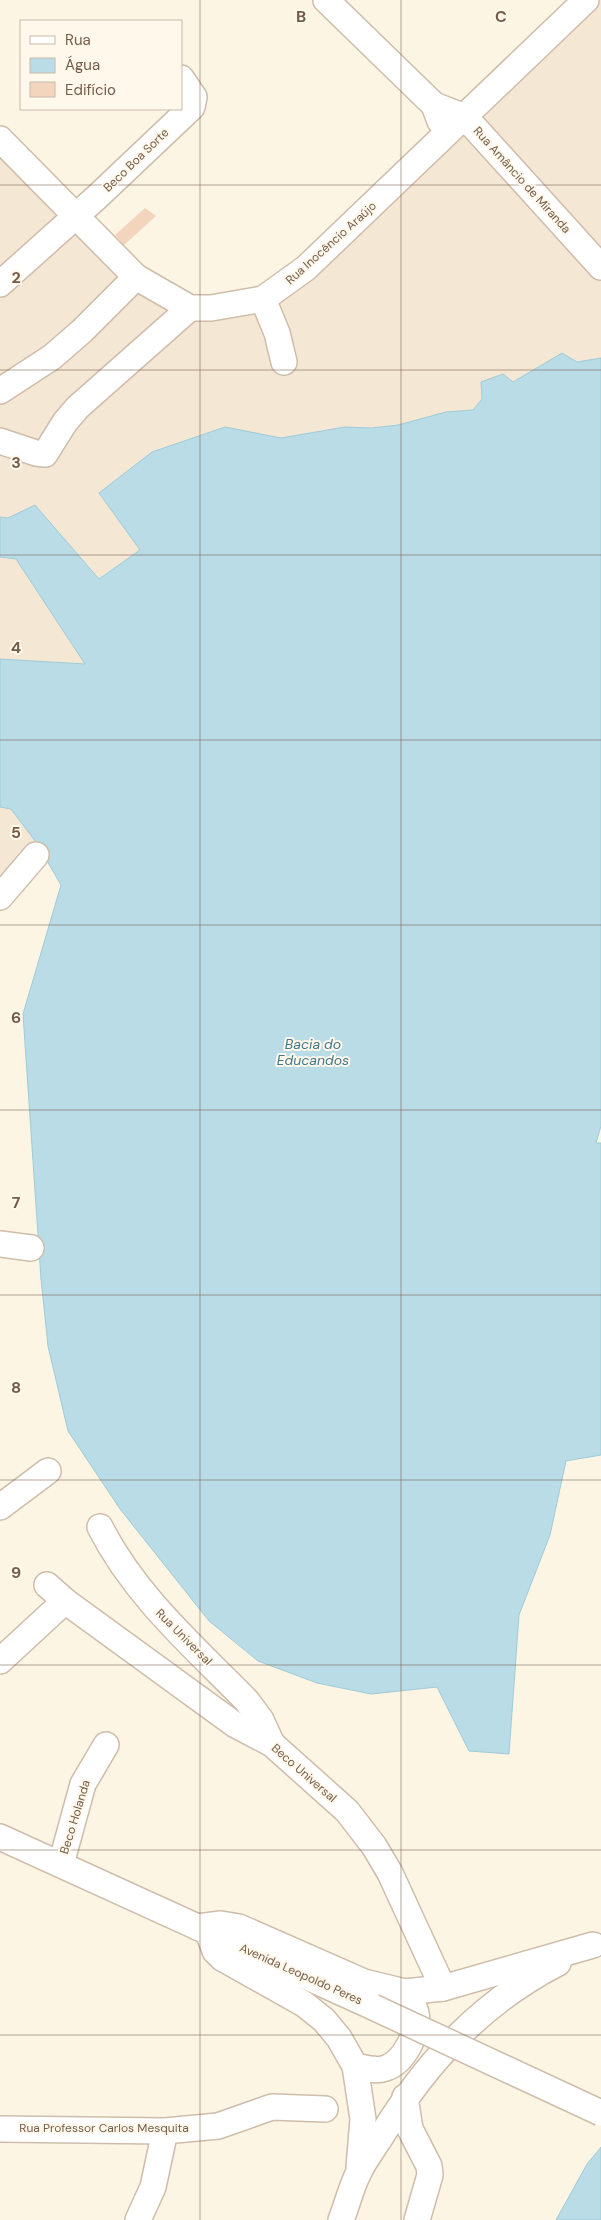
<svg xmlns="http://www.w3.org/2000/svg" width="601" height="2220" font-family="'DM Sans',sans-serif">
<rect width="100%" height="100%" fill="#fcf5e4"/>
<polygon fill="#f4e7d3" points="583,0 601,0 601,544 49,831 0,891 0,146 199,316 260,305"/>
<g fill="#b9dce6" stroke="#9fcbd8">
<polygon points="562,353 577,362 601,358 601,1126 596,1143 601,1143 601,1455 566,1461 550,1535 519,1615 509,1754 469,1751 437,1687 371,1694 317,1683 258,1661 209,1621 120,1509 68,1431 48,1346 41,1279 23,1014 61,885 36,842 11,809 0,807 0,659 85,664 16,559 0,557 0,517 8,518 35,505 99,579 140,550 99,493 152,452 225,427 281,438 345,427 372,428 398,425 446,412 473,410 482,399 481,382 503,374 513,382"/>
<polygon points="601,2147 601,2220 556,2220 587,2164"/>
</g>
<polygon fill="#f2d5bc" points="145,208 156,216 124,245 115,235"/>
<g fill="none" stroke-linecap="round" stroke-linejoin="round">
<defs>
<g id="minor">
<polyline points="326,0 434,105 440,121"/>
<polyline points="434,105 465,117 601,267"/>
<polyline points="0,139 136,277 190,308 211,308 263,299 306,268 586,0"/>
<polyline points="0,284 97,197 192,107 194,97 181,78"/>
<polyline points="263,299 277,333 284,362"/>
<polyline points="0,391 52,357 82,331 136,277"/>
<polyline points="0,441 36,453 45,454 65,422 78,407 190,308"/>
<polyline points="0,897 36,855"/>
<polyline points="0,1244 31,1248"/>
<polyline points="0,1507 48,1471"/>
<path d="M100,1527C135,1596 193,1646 247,1701L261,1720L272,1744"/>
<polyline points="47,1585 65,1601 234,1724 272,1744 347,1811 374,1846 390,1873 443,1988"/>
<polyline points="0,1661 65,1601"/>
<polyline points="0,1837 373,2007"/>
<polyline points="61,1864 83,1784 106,1745"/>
<polyline points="197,1927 221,1924 239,1927 364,1982 405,1992 443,1988 593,1945"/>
<polyline points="208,1932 215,1951 222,1958 304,2004 324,2020 339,2038 355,2066 363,2119 359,2167"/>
<path d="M355,2066C365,2068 376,2072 386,2068C404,2062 420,2031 416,2013C415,2006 408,1998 405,1992"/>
<polyline points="405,2097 410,2129 429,2166 430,2175 417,2220"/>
<polyline points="0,2129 165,2131 218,2126 272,2107 325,2109"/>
<polyline points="138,2220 153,2187 165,2131"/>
<path d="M341,2220C347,2205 351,2188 358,2174C364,2160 374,2148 382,2135C427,2061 481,2003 558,1963"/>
</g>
</defs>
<use href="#minor" stroke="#cebdab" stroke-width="28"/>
<use href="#minor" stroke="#fff" stroke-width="25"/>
<defs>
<polyline id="minor-bridge" points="373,2007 601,2113"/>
</defs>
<use href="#minor-bridge" stroke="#cebdab" stroke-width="28" stroke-linecap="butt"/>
<use href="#minor-bridge" stroke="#fff" stroke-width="25"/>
</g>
<path fill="none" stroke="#755c4a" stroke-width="1" stroke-opacity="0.55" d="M200,0V2220M401,0V2220M0,185H601M0,370H601M0,555H601M0,740H601M0,925H601M0,1110H601M0,1295H601M0,1480H601M0,1665H601M0,1850H601M0,2035H601"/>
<g text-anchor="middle" stroke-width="4" stroke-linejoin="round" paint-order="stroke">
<g font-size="12" fill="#755c4a" stroke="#fff8eb">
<text transform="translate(136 160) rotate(-44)" y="4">Beco Boa Sorte</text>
<text transform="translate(522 180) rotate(48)" y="4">Rua Amâncio de Miranda</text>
<text transform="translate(331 243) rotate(-42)" y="4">Rua Inocêncio Araújo</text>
<text transform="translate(184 1637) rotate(45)" y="4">Rua Universal</text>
<text transform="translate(304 1773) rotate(41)" y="4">Beco Universal</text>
<text transform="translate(75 1817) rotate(-73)" y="4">Beco Holanda</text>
<text transform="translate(301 1974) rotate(24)" y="4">Avenida Leopoldo Peres</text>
<text x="104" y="2132">Rua Professor Carlos Mesquita</text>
</g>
<g font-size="14" font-style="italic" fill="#437889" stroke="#fff8eb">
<text x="313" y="1049">Bacia do<tspan x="313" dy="16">Educandos</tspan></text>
</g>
</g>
<g font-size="16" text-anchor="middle" font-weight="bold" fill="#755c4a" stroke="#fff8eb" stroke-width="4" stroke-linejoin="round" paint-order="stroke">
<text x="301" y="22">B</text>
<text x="501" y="22">C</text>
<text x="16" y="283">2</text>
<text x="16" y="468">3</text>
<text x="16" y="653">4</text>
<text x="16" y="838">5</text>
<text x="16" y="1023">6</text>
<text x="16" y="1208">7</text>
<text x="16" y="1393">8</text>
<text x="16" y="1578">9</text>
</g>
<rect x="20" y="20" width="162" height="90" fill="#fff8eb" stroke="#c8baab"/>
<rect x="30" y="36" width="25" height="8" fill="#ffffff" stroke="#c8baab"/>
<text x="65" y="45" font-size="15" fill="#755c4a">Rua</text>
<rect x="30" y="58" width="25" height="15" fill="#b9dce6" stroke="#c8baab"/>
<text x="65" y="70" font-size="15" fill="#755c4a">Água</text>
<rect x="30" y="82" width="25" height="15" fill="#f2d5bc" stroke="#c8baab"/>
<text x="65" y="95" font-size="15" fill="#755c4a">Edifício</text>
</svg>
